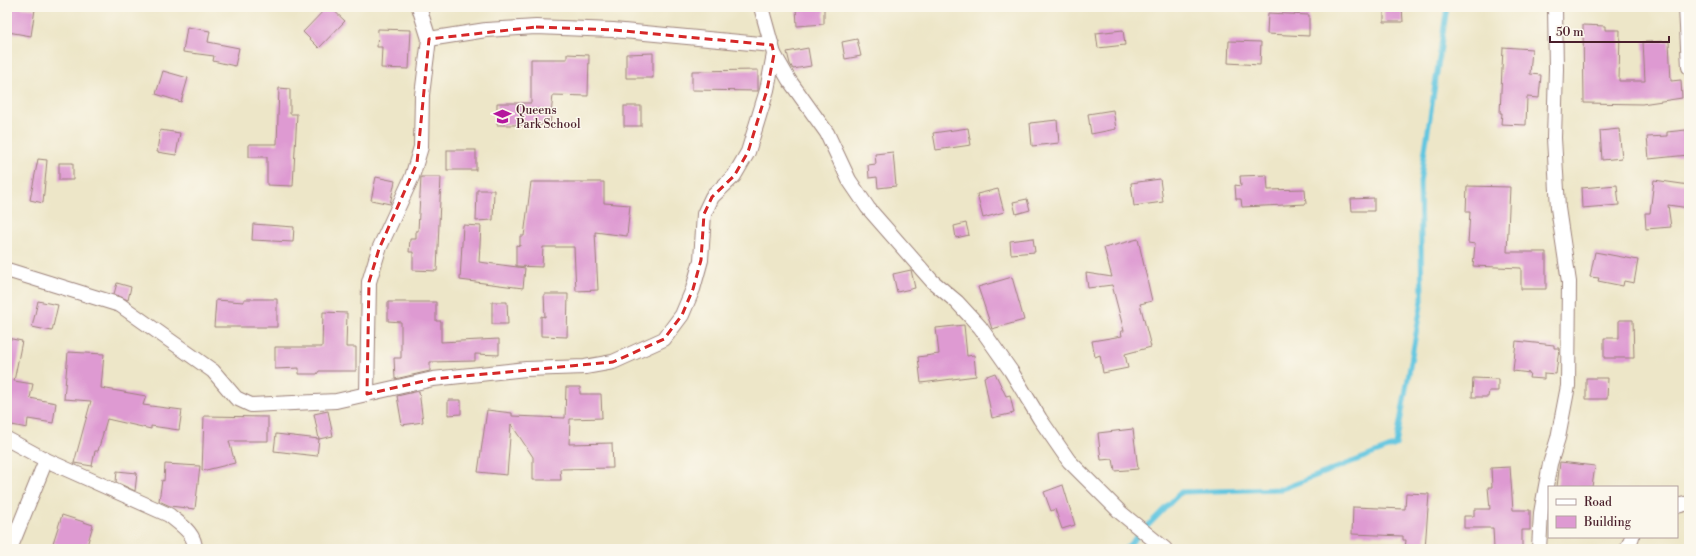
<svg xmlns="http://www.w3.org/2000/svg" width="1696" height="556" font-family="'Libre Bodoni',serif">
<rect width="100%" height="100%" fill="#fbf7ec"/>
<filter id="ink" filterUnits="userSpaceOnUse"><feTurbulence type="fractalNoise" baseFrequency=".025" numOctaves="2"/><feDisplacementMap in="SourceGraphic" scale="8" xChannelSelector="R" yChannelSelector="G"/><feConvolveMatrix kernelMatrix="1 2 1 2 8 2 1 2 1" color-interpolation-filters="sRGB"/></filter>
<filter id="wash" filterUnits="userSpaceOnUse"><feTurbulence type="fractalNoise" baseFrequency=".012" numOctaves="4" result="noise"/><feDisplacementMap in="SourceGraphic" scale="16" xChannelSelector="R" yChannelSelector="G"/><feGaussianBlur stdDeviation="0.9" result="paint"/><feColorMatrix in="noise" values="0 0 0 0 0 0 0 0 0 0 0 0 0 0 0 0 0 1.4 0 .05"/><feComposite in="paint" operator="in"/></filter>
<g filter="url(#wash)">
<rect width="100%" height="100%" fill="#ede6c8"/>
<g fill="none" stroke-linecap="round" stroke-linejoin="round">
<polyline stroke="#62c6e0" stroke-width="5" points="1125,549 1181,492 1282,489 1396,445 1422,300 1420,182 1447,7"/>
</g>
<g id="blocks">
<g fill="#de9ad2">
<polygon points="12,7 35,9 31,36 8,32"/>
<polygon points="327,7 330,7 345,21 319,48 303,32"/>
<polygon points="796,7 824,7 824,24 797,26"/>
<polygon points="1384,7 1402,7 1403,22 1384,22"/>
<polygon points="1268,13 1309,15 1309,36 1267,34"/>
<polygon points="1583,25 1605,26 1605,30 1620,30 1619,81 1645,81 1643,42 1669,41 1671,81 1681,80 1682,98 1642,104 1584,103"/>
<polygon points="187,27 210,31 208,42 239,48 235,66 213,61 214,56 183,52"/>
<polygon points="378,29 411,30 409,69 381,68 382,47 377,47"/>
<polygon points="1123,30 1125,45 1098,48 1096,33"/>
<polygon points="857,39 861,56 845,59 842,42"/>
<polygon points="1229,41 1261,42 1260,65 1228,63"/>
<polygon points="1503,47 1532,49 1530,74 1541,75 1539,98 1527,97 1526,125 1501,124 1502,113 1500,113"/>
<polygon points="808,48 811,66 793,69 790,64 787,52"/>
<polygon points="653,53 653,78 626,78 626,54"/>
<polygon points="567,54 589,55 588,96 553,95 550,125 497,125 497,103 531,103 531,59 567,59"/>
<polygon points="758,70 758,91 692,90 692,71"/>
<polygon points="163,71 188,78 181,102 156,94"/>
<polygon points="279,88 290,89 290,114 297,114 293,186 267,185 267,157 249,157 249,144 277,144"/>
<rect x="624" y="106" width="17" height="20"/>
<polygon points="1113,110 1116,129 1091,134 1088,114"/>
<polygon points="1057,120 1059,143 1032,146 1030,123"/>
<polygon points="968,128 971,145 936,150 933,133"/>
<polygon points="1619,129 1622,158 1602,160 1600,131"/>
<polygon points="160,130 180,133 176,155 157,152"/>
<polygon points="1686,130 1688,155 1649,159 1647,137 1667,136 1667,132"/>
<rect x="447" y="150" width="29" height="20"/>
<polygon points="893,152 896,186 878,188 877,177 869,178 868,165 876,164 875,154"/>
<polygon points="38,159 47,160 43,203 30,200"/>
<rect x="59" y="163" width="14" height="17"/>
<polygon points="1267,175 1268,190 1305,189 1306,204 1242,207 1241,199 1236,199 1235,185 1241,186 1240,176"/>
<polygon points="376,177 395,181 390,204 371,200"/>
<polygon points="421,177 441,177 437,271 413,270 413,252 409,252 410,239 416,239 416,231 418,231"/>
<polygon points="1160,179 1163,202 1134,206 1131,183"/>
<polygon points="1654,180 1689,185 1689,208 1668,205 1671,227 1646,229 1645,213 1650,213"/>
<polygon points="531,182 604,182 604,203 630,205 627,236 595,232 598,290 576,291 574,247 543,247 542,267 516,266 516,245 520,246 520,236 524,236"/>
<polygon points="1617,185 1619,205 1582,208 1581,188"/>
<polygon points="1467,186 1510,187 1507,252 1546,252 1546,289 1521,289 1521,268 1473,266 1475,244 1468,243 1470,212 1466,212"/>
<polygon points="998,189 1004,212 983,218 977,194"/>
<polygon points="477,190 494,190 493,220 476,221"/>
<polygon points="1374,198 1374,211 1352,211 1351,199"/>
<polygon points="1027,199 1030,210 1016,214 1013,202"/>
<polygon points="966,223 969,235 956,238 954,226"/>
<polygon points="253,224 294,227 293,242 252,240"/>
<polygon points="463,225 481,226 479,262 525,268 523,288 460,280"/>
<polygon points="1033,238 1035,252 1011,254 1010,241"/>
<polygon points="1138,239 1152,301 1140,304 1151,347 1125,354 1128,368 1103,373 1100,355 1095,357 1092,341 1122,336 1121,331 1124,331 1112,285 1088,288 1086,273 1112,277 1104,248"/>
<polygon points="1595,252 1638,260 1634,283 1624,281 1623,286 1598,281 1599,278 1590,277"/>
<polygon points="911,270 915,288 897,292 893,274"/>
<polygon points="1012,277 1024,320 992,329 978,287"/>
<polygon points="117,283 131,287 128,300 114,294"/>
<polygon points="544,294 568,294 567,337 541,336 541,316 545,317"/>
<polygon points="244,299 277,299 277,327 214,327 216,300 244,302"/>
<polygon points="38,301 58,305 52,331 32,327"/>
<polygon points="388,302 436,302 436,321 441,321 441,342 499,339 499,355 475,354 475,361 430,362 430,371 395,379 394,358 401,358 401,322 388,321"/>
<polygon points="492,302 507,302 508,324 492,324"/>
<polygon points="323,312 347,313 346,347 356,347 356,371 319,371 317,374 299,374 299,368 275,369 275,347 322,347"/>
<polygon points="1619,320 1633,320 1634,358 1604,358 1604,338 1619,338"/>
<polygon points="964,325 967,356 974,355 976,376 921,383 918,357 939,354 936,328"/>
<polygon points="7,338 22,341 14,381 33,384 30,398 56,403 53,423 28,419 27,428 7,424"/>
<polygon points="1516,341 1554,345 1554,348 1559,348 1556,374 1544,373 1544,379 1529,378 1530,373 1513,371"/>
<polygon points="68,352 104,354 101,388 146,396 143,405 182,410 179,430 151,426 151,429 107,419 98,451 95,451 92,466 74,463 91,401 64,399"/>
<polygon points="995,373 1006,396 1010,395 1014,413 992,418 984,377"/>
<polygon points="1473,378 1498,379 1498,391 1489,391 1488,397 1472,397"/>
<polygon points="1586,378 1608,378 1607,399 1586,399"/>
<polygon points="566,387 580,387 580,394 601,394 602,418 570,419 569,444 612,443 613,468 560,469 561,480 533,480 533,457 511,424 507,475 478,472 487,410 512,413 512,416 565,418"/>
<polygon points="419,391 423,422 402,425 397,396"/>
<polygon points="448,400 461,400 461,414 448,415"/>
<polygon points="328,411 333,436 319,439 314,414"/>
<polygon points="204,416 268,417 268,441 229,441 235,463 202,471"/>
<polygon points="1133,429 1138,469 1115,471 1113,459 1101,460 1098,433"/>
<polygon points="276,434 319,439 317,456 274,451"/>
<polygon points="1560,462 1595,466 1592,487 1557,487"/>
<polygon points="165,464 200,466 195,509 170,506 159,501 162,480 164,481"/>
<polygon points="1510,467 1513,510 1530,510 1530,530 1522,530 1522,549 1494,549 1493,528 1464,528 1464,516 1474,516 1474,509 1490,509 1488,487 1492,487 1491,468"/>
<polygon points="117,471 137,473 135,491 116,482"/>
<polygon points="1063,485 1075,525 1062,529 1055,509 1051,511 1044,492"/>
<polygon points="1406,493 1429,494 1425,549 1405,549 1406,540 1403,540 1403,536 1352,534 1353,507 1405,509"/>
<polygon points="62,515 93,525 86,549 73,549 53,543"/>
</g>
</g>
</g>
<g filter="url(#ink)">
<use href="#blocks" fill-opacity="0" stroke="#9c827a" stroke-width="1"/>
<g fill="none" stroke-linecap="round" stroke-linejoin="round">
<defs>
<g id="street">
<polyline points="1686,7 1689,67"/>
<polyline points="429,39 486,30 536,27 613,30 772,45"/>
<polyline points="774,54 789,80 827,133 849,180 868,208 932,281 957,302 980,327 1011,371 1040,419 1069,461 1121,513 1165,549"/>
<polyline points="7,270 120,305 213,371 236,398 251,405 336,401 433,379 526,369 585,367 613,362 664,339 682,315 693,289 701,260 704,214 712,197 734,176 748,152 767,90 774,54 761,7"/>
<polyline points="367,394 369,282 379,249 412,177 421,147 422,95 429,39 419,7"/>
<path d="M7,439L46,460L169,515C181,525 195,533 195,549"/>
<polyline points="1677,506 1689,503"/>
<polyline points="10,549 46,460"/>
<polyline points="1539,549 1541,513 1550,464 1558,438 1568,386 1569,282 1558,208 1554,138 1556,69 1555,7"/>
<polyline points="1627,549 1632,537"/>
</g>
</defs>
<use href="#street" stroke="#9c827a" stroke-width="16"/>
<use href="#street" stroke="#fff" stroke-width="14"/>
</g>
</g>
<path fill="none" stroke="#d62828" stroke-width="3" stroke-dasharray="8 5" stroke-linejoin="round" d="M536,27L613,30L772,45L774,54L767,90L748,152L734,176L712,197L704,214L701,260L693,289L682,315L664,339L613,362L433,379L367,394L369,282L379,249L417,163L429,39Z"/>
<defs>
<symbol id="school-bare" viewBox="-9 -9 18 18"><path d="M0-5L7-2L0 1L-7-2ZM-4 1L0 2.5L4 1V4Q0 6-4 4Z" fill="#b5179e" stroke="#fbf7ec" stroke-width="2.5" paint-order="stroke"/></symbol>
</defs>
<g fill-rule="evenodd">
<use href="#school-bare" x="490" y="104" width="25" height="25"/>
</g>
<g text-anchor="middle" stroke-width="3" stroke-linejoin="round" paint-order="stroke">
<g font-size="12" fill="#4a1f2b" stroke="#fbf7ec" text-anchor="start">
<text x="516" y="114">Queens<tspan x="516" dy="14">Park School</tspan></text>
</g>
</g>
<rect width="1696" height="556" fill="none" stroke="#fbf7ec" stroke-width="24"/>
<rect x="1548" y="486" width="130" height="52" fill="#fbf7ec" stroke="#b4a19f"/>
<rect x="1556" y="499" width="20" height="6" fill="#ffffff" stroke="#b4a19f"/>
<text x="1584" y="506" font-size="12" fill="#4a1f2b">Road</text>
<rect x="1556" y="516" width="20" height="12" fill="#de9ad2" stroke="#b4a19f"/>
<text x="1584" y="526" font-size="12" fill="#4a1f2b">Building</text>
<path d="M1550 36v6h119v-6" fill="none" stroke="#4a1f2b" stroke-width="2"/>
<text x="1556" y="36" font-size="12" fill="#4a1f2b" stroke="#fbf7ec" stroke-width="3" paint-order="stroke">50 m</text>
</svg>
